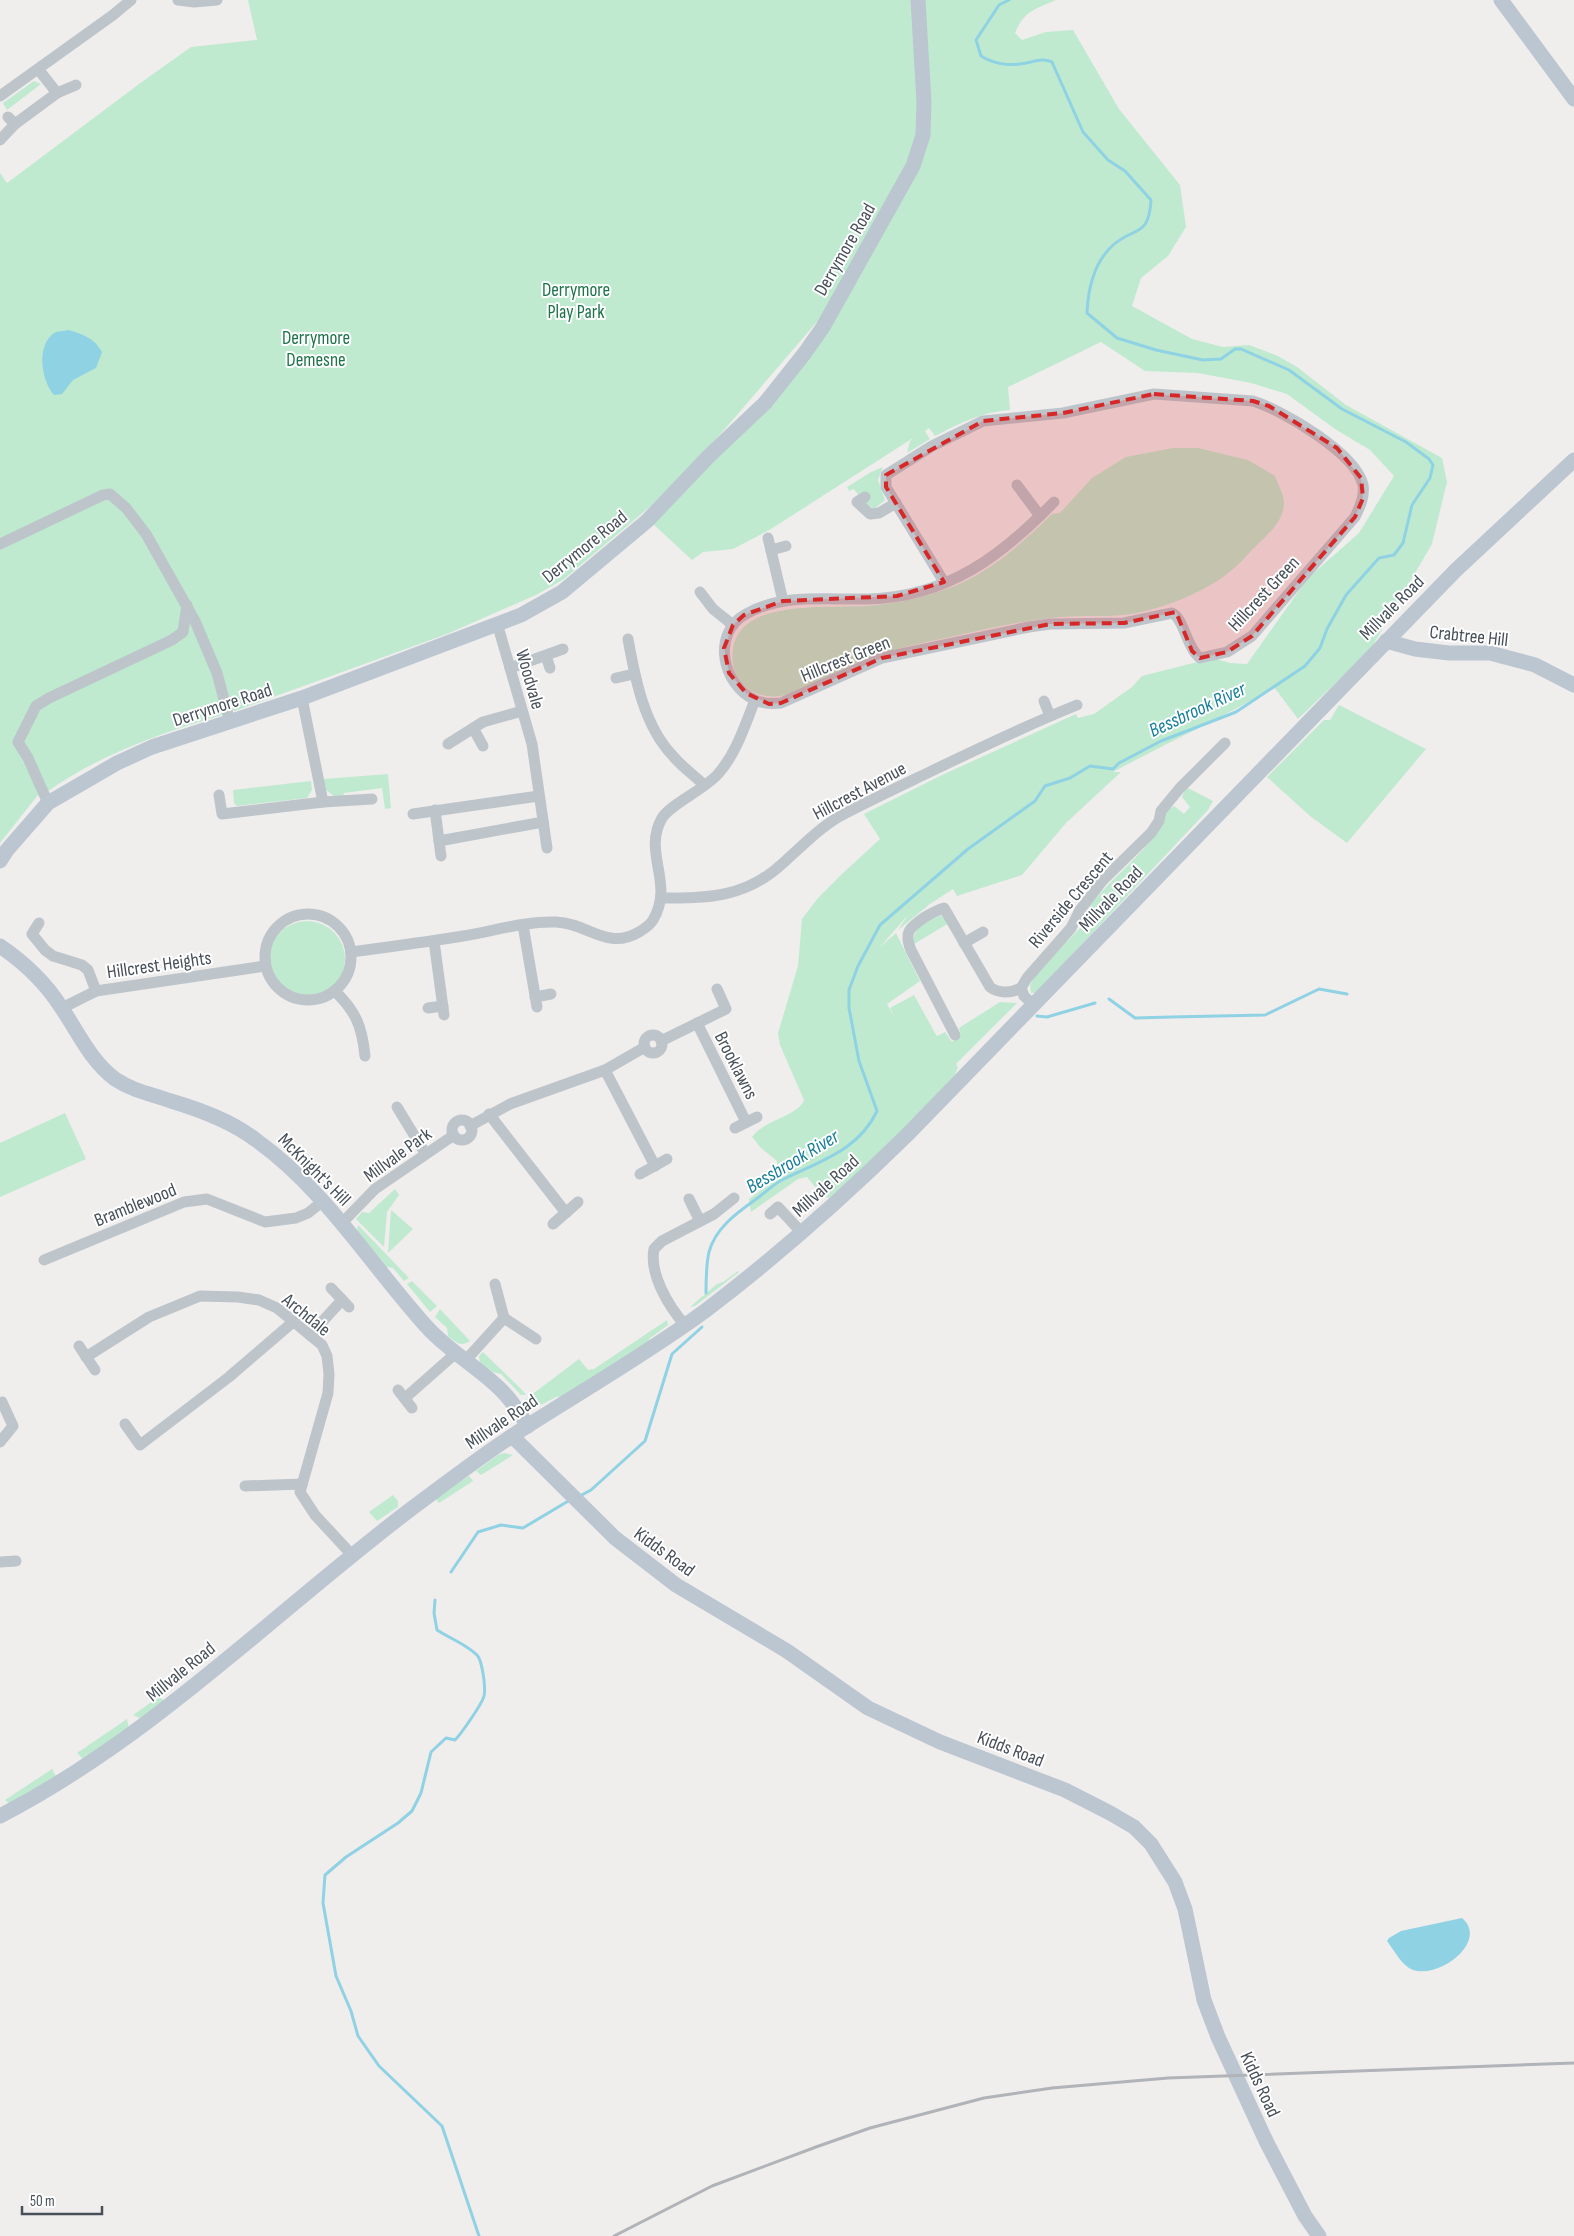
<svg xmlns="http://www.w3.org/2000/svg" width="1574" height="2236" font-family="'Sofia Sans Condensed',sans-serif">
<rect width="100%" height="100%" fill="#f0eded"/>
<g fill="#bfead0">
<path d="M248,0H1056C1035,9 1024,11 1015,33L1022,40L1046,32L1073,30L1119,109L1180,185L1186,227L1168,256L1141,278L1132,306L1192,339L1223,347L1249,345L1278,356L1297,367L1346,405L1442,458L1447,482L1432,544L1370,650L1298,719L1274,687C1222,718 1166,743 1113,772H1121L1066,823L1022,875L957,896L953,889L930,904L898,930L908,915L880,947L896,933L920,981L887,1004L896,1020L890,1008L914,995L935,1033L937,1036L945,1032L952,1042L961,1035L959,1028L1000,1002L1017,1003L956,1064L958,1067L955,1075L893,1140L834,1196L828,1198L820,1193L807,1177L798,1179L751,1212L749,1199L777,1179V1161L761,1148L752,1137C764,1120 798,1116 804,1100L780,1045L778,1033L798,966L802,919L818,898L842,874L880,839L864,814L942,775L1076,714L1078,718L1094,714L1132,687L1142,676L1213,658L1230,663L1247,664L1308,578L1359,533L1394,476L1370,450L1335,429L1287,394L1251,383L1198,373L1145,371L1101,342L1008,387L1010,410C982,412 960,423 935,436L929,428L925,431L930,439L907,453L910,441L913,438L771,529L733,549L703,552L692,560L653,524L778,383L821,317L718,437L665,494L564,579L538,594L447,634L235,711L231,710L219,716C160,733 97,756 47,792L45,791L38,795L0,843V173L7,183L139,84L191,47L257,40Z"/>
<polygon points="34,81 41,84 7,110 3,103"/>
<path d="M1173,448H1198L1248,460L1275,476C1278,484 1283,493 1284,501C1285,521 1267,535 1254,548C1246,556 1238,566 1228,573C1204,593 1155,612 1123,615C1103,617 1082,615 1061,617C1027,620 992,627 959,635C932,641 904,646 878,655C840,667 781,718 745,686C739,681 734,672 733,664C724,596 826,609 866,606C896,604 925,597 952,587C992,571 1022,543 1052,514L1060,513L1092,478L1126,457Z"/>
<polygon points="883,467 878,480 885,500 874,509 866,503 868,500 863,492 858,495 854,489 849,491 847,487 871,472"/>
<polygon points="1339,705 1426,749 1347,843 1310,816 1267,777 1324,720 1330,720"/>
<polygon points="388,774 391,808 385,809 382,788 344,793 343,796 335,797 325,789 324,779"/>
<polygon points="311,781 312,790 307,798 237,806 234,803 233,790"/>
<path d="M1186,787L1213,801L1208,810L1036,993H1031L1030,985L1037,972L1082,926C1085,892 1156,854 1166,811L1174,806L1184,814L1190,807L1182,797Z"/>
<path d="M941,915L949,923L914,944C911,927 929,921 941,915Z"/>
<circle cx="307" cy="959" r="38"/>
<polygon points="65,1113 86,1159 0,1197 0,1143"/>
<polygon points="395,1189 399,1195 387,1212 384,1247 356,1219 362,1212 369,1213"/>
<polygon points="391,1210 413,1229 388,1253"/>
<polygon points="358,1225 409,1278 404,1281 393,1268 386,1267 357,1230"/>
<polygon points="738,1271 739,1272 695,1306 690,1307 717,1284 723,1282"/>
<polygon points="412,1281 437,1306 430,1312 407,1284"/>
<path d="M440,1309L470,1341C460,1347 457,1343 448,1336L447,1328L435,1317Z"/>
<polygon points="667,1320 668,1325 649,1339 650,1342 559,1398 558,1396 535,1408 524,1402 526,1399 579,1359 588,1370 594,1369"/>
<polygon points="483,1352 522,1390 526,1395 521,1395 501,1374 493,1372 480,1363 479,1356"/>
<polygon points="504,1453 513,1455 481,1475 476,1471 498,1455"/>
<polygon points="469,1476 473,1481 439,1503 435,1498"/>
<polygon points="393,1495 398,1501 398,1507 377,1521 369,1512"/>
<polygon points="160,1696 164,1702 142,1719 133,1715"/>
<polygon points="127,1719 129,1729 84,1760 77,1753"/>
<polygon points="52,1769 57,1778 10,1804 5,1800"/>
</g>
<g fill="#8fd2e4">
<path d="M69,330C84,335 94,338 102,352L96,368L73,380L62,394L54,395C41,380 36,346 54,333C58,331 64,331 69,330Z"/>
<path d="M1462,1918C1489,1941 1440,1979 1413,1970C1402,1966 1394,1950 1387,1941L1389,1938L1401,1931Z"/>
</g>
<g fill="none" stroke-linecap="round" stroke-linejoin="round">
<g stroke="#8fd2e4" stroke-width="3">
<polyline points="1109,999 1135,1018 1171,1017 1265,1015 1319,989 1347,994"/>
<polyline points="1037,1016 1047,1017 1095,1003"/>
<path d="M706,1293C706,1280 706,1265 709,1252C716,1226 740,1211 759,1197C767,1191 775,1183 784,1179C820,1161 859,1150 877,1111L859,1061L849,1008V990L858,966L880,925L968,849L1035,801L1045,786L1070,778L1090,766L1113,769L1119,763L1161,741L1236,712L1305,666L1320,648L1327,629L1346,595L1379,558L1394,555L1403,543L1412,505L1430,478L1433,465L1429,459L1406,442L1342,409L1289,370L1241,349H1235L1221,359L1203,360L1156,350L1117,338L1087,313C1088,290 1094,263 1112,246C1134,226 1149,238 1151,200L1125,171L1108,160L1083,132L1052,62C1040,57 1033,63 1020,64C1007,66 992,63 981,56L976,40L999,5L1009,0"/>
<polyline points="578,1497 591,1490 645,1441 672,1354 702,1327"/>
<polyline points="451,1572 478,1532 501,1525 523,1528 570,1500"/>
<path d="M435,1600L434,1613L437,1630C449,1638 466,1644 477,1655C482,1660 486,1687 484,1696C482,1704 461,1734 455,1740L446,1738L431,1752L421,1793L412,1811L398,1823L346,1857L325,1875L323,1903L336,1976L351,2011L358,2036L379,2066L442,2126L479,2236"/>
</g>
<g stroke="#bdc5cb" stroke-width="11">
<polyline points="178,0 194,2 217,0"/>
<polyline points="57,93 76,85"/>
<polyline points="0,96 113,15 131,0"/>
<polyline points="8,117 15,124 57,93 38,69"/>
<polyline points="0,140 15,124"/>
<polyline points="1017,485 1040,516"/>
<polyline points="865,497 857,502 870,514 879,513 896,503"/>
<polyline points="768,538 783,601"/>
<polyline points="0,544 103,495 110,494 126,508 146,534 195,621 217,673 230,722"/>
<polyline points="771,550 786,546"/>
<path d="M944,582L886,487V475L932,446L983,421L1063,413L1154,394L1253,401C1282,410 1356,453 1363,485C1365,496 1360,507 1355,517L1252,636L1227,652L1200,658C1186,647 1184,618 1172,613L1124,623L1050,624L1029,627L882,658L781,703C772,704 764,704 755,700C722,685 711,633 746,614C783,593 827,600 868,599C948,597 1001,556 1054,502"/>
<polyline points="700,592 713,609 733,625"/>
<polyline points="497,623 532,744 547,848"/>
<path d="M628,639C635,678 644,726 673,756C682,767 694,775 704,785"/>
<polyline points="546,656 550,668"/>
<polyline points="510,668 563,649"/>
<polyline points="616,678 634,674"/>
<polyline points="302,698 323,802 372,799"/>
<polyline points="1044,701 1050,716"/>
<polyline points="473,728 483,746"/>
<polyline points="448,744 483,722 522,711"/>
<polyline points="219,795 222,814 323,802"/>
<polyline points="48,803 28,758 18,742 36,706 49,698 172,640 183,632 187,605"/>
<polyline points="435,810 441,856"/>
<polyline points="413,814 539,796"/>
<polyline points="439,841 543,822"/>
<path d="M662,898C708,898 745,898 782,864C801,847 818,829 840,816C865,803 890,791 915,779C969,753 1022,727 1077,705"/>
<circle cx="308" cy="957" r="43"/>
<polyline points="39,923 32,934 45,950 53,956 82,965 88,970 96,991"/>
<polyline points="523,925 537,1007"/>
<polyline points="434,941 444,1015"/>
<polyline points="964,943 983,932"/>
<path d="M351,952C389,947 426,942 463,936C494,931 525,921 556,922C588,923 607,951 639,932C644,929 650,925 653,920C675,883 642,853 662,818C671,804 705,789 718,774C736,754 745,725 755,700"/>
<path d="M335,991C356,1012 362,1026 365,1056"/>
<polyline points="535,997 551,994"/>
<polyline points="1034,1005 1024,996 1021,988 1027,978 1071,928 1080,910 1103,880 1151,833 1159,821 1161,811 1180,788 1225,743"/>
<polyline points="62,1008 96,991 265,966"/>
<polyline points="428,1008 443,1006"/>
<polyline points="697,1023 746,1122"/>
<path d="M955,1035L911,950C903,931 911,927 925,917C932,913 937,910 944,908L990,987C999,994 1012,993 1021,988"/>
<circle cx="653" cy="1044" r="9"/>
<polyline points="661,1041 726,1009 717,989"/>
<polyline points="605,1070 655,1166"/>
<polyline points="397,1107 425,1153"/>
<polyline points="489,1114 566,1213"/>
<circle cx="462" cy="1130" r="10"/>
<polyline points="470,1126 510,1104 605,1070 645,1047"/>
<polyline points="735,1128 757,1117"/>
<polyline points="640,1174 667,1159"/>
<polyline points="689,1199 700,1221"/>
<polyline points="770,1214 778,1207 802,1233"/>
<polyline points="341,1224 375,1189 454,1135"/>
<polyline points="553,1224 578,1202"/>
<polyline points="44,1260 184,1202 207,1199 265,1222 296,1218 308,1213 322,1202"/>
<polyline points="495,1284 504,1318 536,1339"/>
<polyline points="331,1288 349,1307"/>
<path d="M685,1325C669,1307 649,1274 654,1249L662,1241L714,1214L734,1198"/>
<polyline points="310,1335 342,1300"/>
<polyline points="79,1346 95,1370"/>
<polyline points="86,1357 149,1317 200,1296 238,1297 259,1300 277,1308 322,1345 327,1356 329,1374 328,1393 300,1492 315,1515 352,1555"/>
<polyline points="465,1361 504,1318"/>
<polyline points="398,1390 412,1408"/>
<polyline points="405,1398 456,1353"/>
<polyline points="125,1424 140,1445 229,1377 293,1322"/>
<polyline points="0,1442 13,1426 2,1402"/>
<polyline points="245,1486 302,1484"/>
<polyline points="0,1562 16,1561"/>
</g>
<g stroke="#bcc6d0" stroke-width="15">
<polyline points="1501,0 1574,99"/>
<polyline points="1386,641 1415,649 1449,653 1490,653 1535,665 1574,685"/>
<polyline points="0,861 7,850 48,803 117,763 152,747 302,698 521,615 562,592 647,521 709,456 765,403 804,354 823,327 913,166 923,135 924,102 918,0"/>
<path d="M0,946C25,963 45,982 61,1007C78,1032 90,1060 115,1079C133,1091 151,1094 171,1101C201,1110 231,1121 256,1140C325,1189 370,1264 426,1326C449,1352 480,1368 503,1392C513,1402 520,1414 528,1426"/>
<polyline points="512,1436 615,1538 676,1585 787,1651 868,1708 940,1742 1065,1790 1110,1813 1134,1827 1151,1844 1175,1882 1185,1909 1204,2000 1218,2037 1267,2143 1305,2216 1319,2236"/>
<path d="M0,1816C153,1737 275,1612 411,1509C446,1483 481,1456 518,1432C580,1392 645,1355 705,1311C776,1257 843,1198 907,1135L1456,570L1574,460"/>
</g>
<polyline stroke="#b0b3b7" stroke-width="3" points="614,2236 712,2186 816,2147 870,2128 984,2098 1052,2088 1168,2078 1574,2063"/>
</g>
<path fill="#d62828" fill-opacity="0.2" stroke="#d62828" stroke-width="4" stroke-dasharray="10 6" stroke-linejoin="round" d="M1154,394L1253,401L1269,406L1337,448L1361,478L1363,498L1355,517L1252,636L1227,652L1200,658L1192,651L1176,612L1124,623L1050,624L882,658L781,703L769,704L746,693L729,673L724,648L733,625L744,615L783,601L897,596L944,582L886,487V475L983,421L1063,413Z"/>
<g text-anchor="middle" stroke-width="4" stroke-linejoin="round" paint-order="stroke">
<g font-size="19" fill="#475059" stroke="#fff">
<text transform="translate(844 249) rotate(-60)" y="7">Derrymore Road</text>
<text transform="translate(584 546) rotate(-39)" y="7">Derrymore Road</text>
<text transform="translate(1263 593) rotate(-47)" y="7">Hillcrest Green</text>
<text transform="translate(1391 607) rotate(-45)" y="7">Millvale Road</text>
<text transform="translate(1469 635) rotate(6)" y="7">Crabtree Hill</text>
<text transform="translate(845 658) rotate(-22)" y="7">Hillcrest Green</text>
<text transform="translate(531 679) rotate(74)" y="7">Woodvale</text>
<text transform="translate(222 704) rotate(-18)" y="7">Derrymore Road</text>
<text transform="translate(859 790) rotate(-28)" y="7">Hillcrest Avenue</text>
<text transform="translate(1110 898) rotate(-46)" y="7">Millvale Road</text>
<text transform="translate(1070 899) rotate(-50)" y="7">Riverside Crescent</text>
<text transform="translate(159 964) rotate(-8)" y="7">Hillcrest Heights</text>
<text transform="translate(737 1065) rotate(63)" y="7">Brooklawns</text>
<text transform="translate(397 1154) rotate(-36)" y="7">Millvale Park</text>
<text transform="translate(315 1169) rotate(45)" y="7">McKnight's Hill</text>
<text transform="translate(825 1185) rotate(-42)" y="7">Millvale Road</text>
<text transform="translate(135 1204) rotate(-22)" y="7">Bramblewood</text>
<text transform="translate(307 1314) rotate(39)" y="7">Archdale</text>
<text transform="translate(501 1421) rotate(-34)" y="7">Millvale Road</text>
<text transform="translate(665 1551) rotate(36)" y="7">Kidds Road</text>
<text transform="translate(180 1671) rotate(-39)" y="7">Millvale Road</text>
<text transform="translate(1011 1748) rotate(21)" y="7">Kidds Road</text>
<text transform="translate(1261 2084) rotate(65)" y="7">Kidds Road</text>
</g>
<g font-size="19" fill="#1e7449" stroke="#fff">
<text x="576" y="296">Derrymore<tspan x="576" dy="22">Play Park</tspan></text>
<text x="316" y="344">Derrymore<tspan x="316" dy="22">Demesne</tspan></text>
</g>
<g font-size="20" font-style="italic" fill="#187f9b" stroke="#fff">
<text transform="translate(1197 709) rotate(-25)" y="7">Bessbrook River</text>
<text transform="translate(792 1161) rotate(-31)" y="7">Bessbrook River</text>
</g>
</g>
<path d="M22 2206v8h80v-8" fill="none" stroke="#475059" stroke-width="2.5"/>
<text x="30" y="2206" font-size="15" fill="#475059" stroke="#ffffff" stroke-width="4" paint-order="stroke">50 m</text>
</svg>
